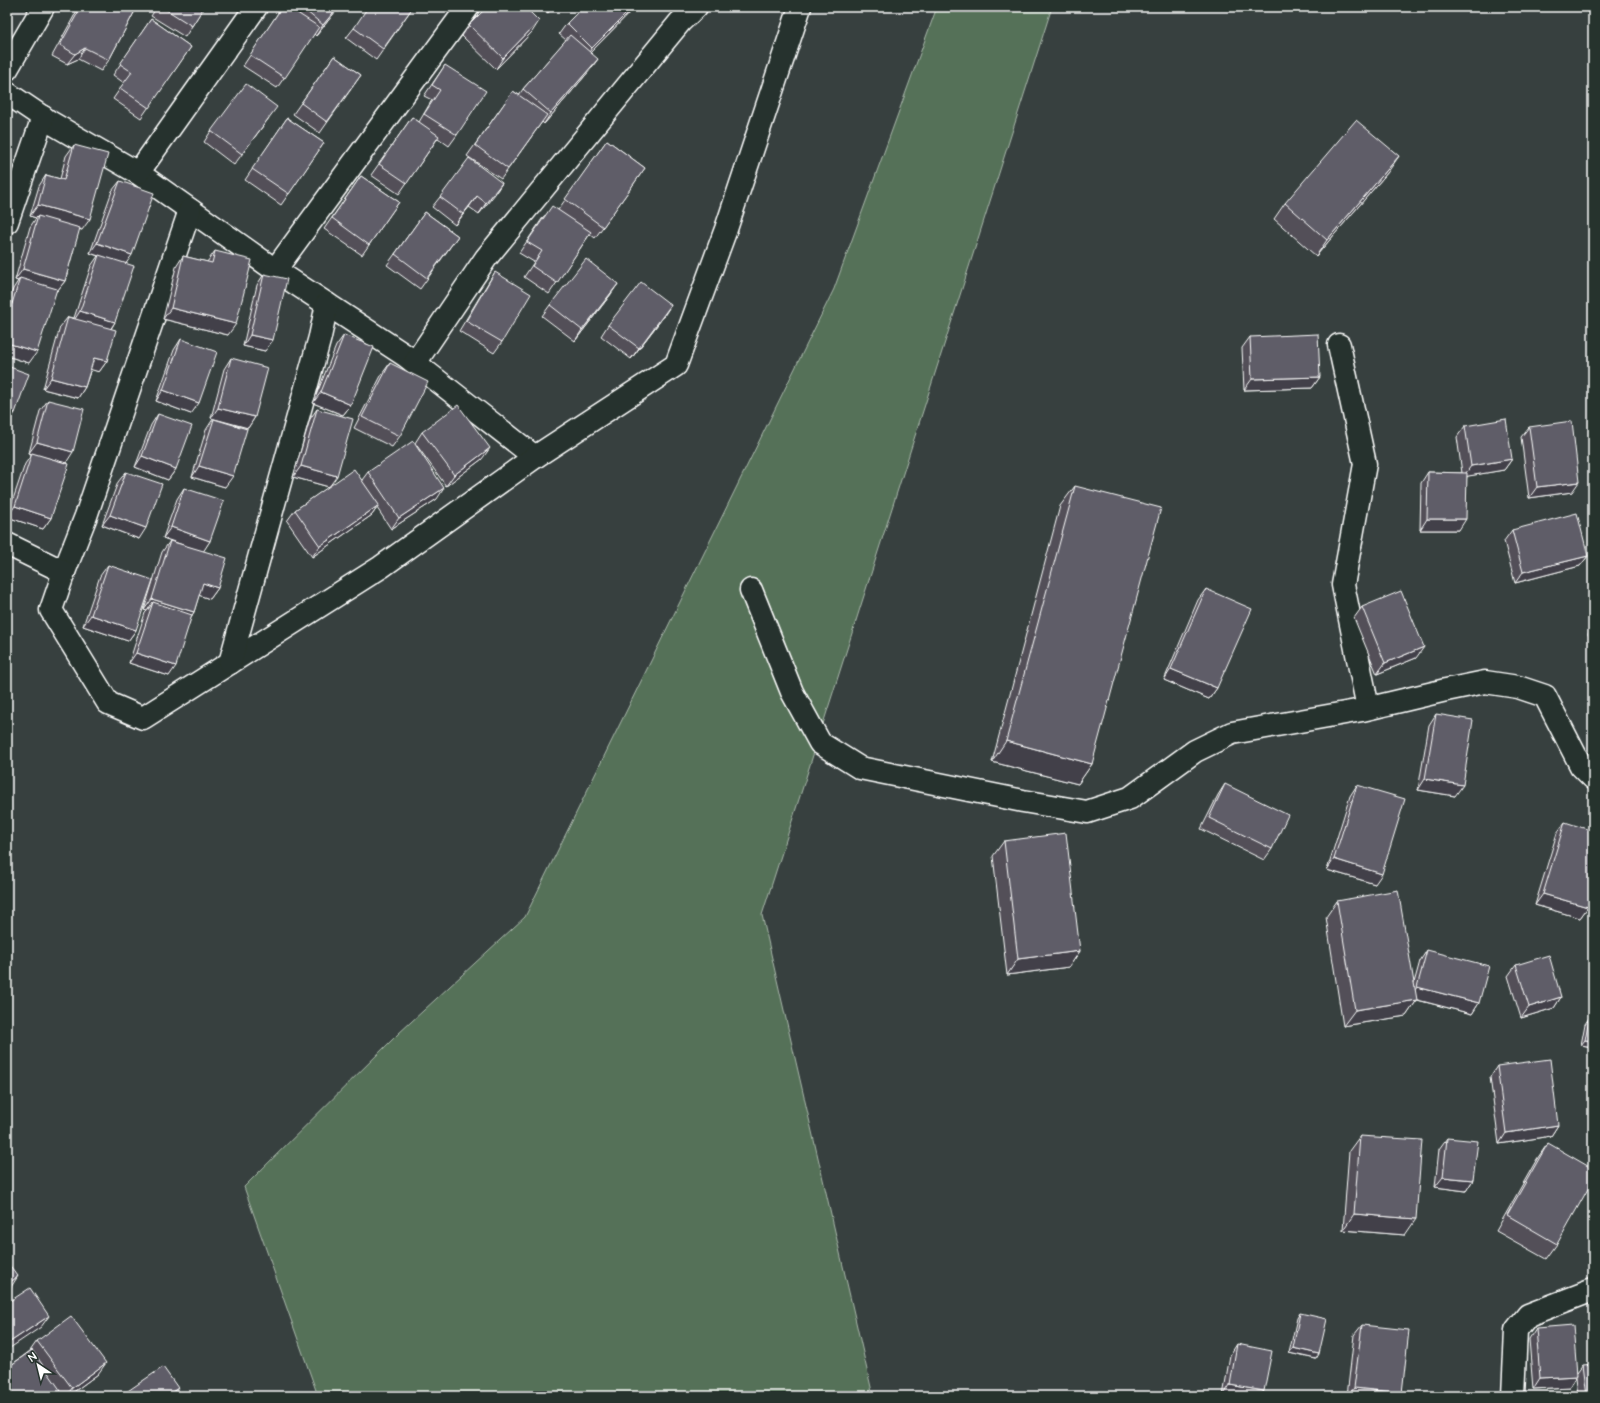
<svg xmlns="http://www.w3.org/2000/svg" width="1600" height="1403" font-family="'Architects Daughter',sans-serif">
<rect width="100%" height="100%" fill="#37403f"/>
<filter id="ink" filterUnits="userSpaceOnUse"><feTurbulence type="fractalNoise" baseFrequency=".025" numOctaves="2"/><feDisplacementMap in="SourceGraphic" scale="8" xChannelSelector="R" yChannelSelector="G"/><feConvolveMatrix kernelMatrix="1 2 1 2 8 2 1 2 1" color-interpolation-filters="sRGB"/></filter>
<g filter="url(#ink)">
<polygon fill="#557158" stroke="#aab8ac" points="937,7 1052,7 762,915 873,1396 318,1396 244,1187 398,1034 525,917 834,289"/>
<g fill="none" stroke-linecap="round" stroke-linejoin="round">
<defs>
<g id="minor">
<polyline points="7,93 50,122 138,173 275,270 406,356 535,457"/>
<polyline points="138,173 256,7"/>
<polyline points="190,210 86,516 64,572 51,610 108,703 143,718 381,567 535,457 676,365 726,229 800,7"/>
<polyline points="7,222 43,117"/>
<polyline points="275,270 468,7"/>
<polyline points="1339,345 1365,464 1343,585 1368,708"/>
<polyline points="415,363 486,258 680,22 696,7"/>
<polyline points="7,544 64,572"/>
<polyline points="751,590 792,692 820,743 860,768 1023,801 1087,812 1130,798 1195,751 1232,733 1362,710 1446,690 1485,682 1518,687 1545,696 1581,766 1593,778"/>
<polyline points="230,663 320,337 327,304"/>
<polyline points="1513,1396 1516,1330 1528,1315 1593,1290"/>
</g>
<polyline id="major" points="7,69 43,7"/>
</defs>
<use href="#minor" stroke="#fff" stroke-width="25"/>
<use href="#major" stroke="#fff" stroke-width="25"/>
<use href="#minor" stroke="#26332d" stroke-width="22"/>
<use href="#major" stroke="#26332d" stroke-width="22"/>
</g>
<g fill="#525059" stroke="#fff">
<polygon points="79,7 137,7 109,60 101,71 78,59 67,64 52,56"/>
<polygon points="157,7 204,7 185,37 151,16"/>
<polygon points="282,7 339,7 316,36 314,34 277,88 243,66"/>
<polygon points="413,7 376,60 346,38 354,28"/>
<polygon points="541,7 553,7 548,13"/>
<polygon points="583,7 635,7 590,53 590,70 544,124 542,122 501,179 467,156 513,91 519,95 523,89 566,40 559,34 567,23"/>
<polygon points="151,19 191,47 141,118 113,99 124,83 113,75"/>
<polygon points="469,25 532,32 496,69 462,36"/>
<polygon points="334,56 361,75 320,133 293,114"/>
<polygon points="445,65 457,135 449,146 438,138 399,194 371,175 412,117 419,122 432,100 424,96"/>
<polygon points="269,118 234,165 204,142 211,131"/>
<polygon points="287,118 324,143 281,205 245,180"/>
<polygon points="607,140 645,168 595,238 590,234 549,294 524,277 534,262 519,253 544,216 558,210"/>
<polygon points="74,145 82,230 79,229 65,281 57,291 56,291 29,363 7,356 7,307 13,289 18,281 15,280 30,227 36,218 30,216 39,186 46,175 60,179 66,156"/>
<polygon points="1388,172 1316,256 1274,219 1285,203"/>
<polygon points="361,176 399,202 362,255 324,229"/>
<polygon points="120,181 126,264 115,322 111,329 107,361 99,372 91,369 85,387 78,398 43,389 60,327 68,317 74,318 91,266 98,256 90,253 112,191"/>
<polygon points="502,183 479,214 469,207 455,225 432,207 440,197"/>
<polygon points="425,212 458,236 420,289 387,265"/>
<polygon points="215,251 228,335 163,319 176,267 183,256 207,262"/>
<polygon points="495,272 502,342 494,353 459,331 488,283"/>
<polygon points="264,274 265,351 243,346 257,285"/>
<polygon points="611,294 575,341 542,316 550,305"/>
<polygon points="664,316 631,359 601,336 608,325"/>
<polygon points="344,335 351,405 343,415 313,403 336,346"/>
<polygon points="1250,337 1320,377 1312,388 1244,390 1242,348"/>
<polygon points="181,339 191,414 156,401 174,350"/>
<polygon points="231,358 255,417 248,428 218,420 225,487 192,477 206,430 213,419 211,418 224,369"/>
<polygon points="390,363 400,436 392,447 354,428 382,374"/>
<polygon points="48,400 66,463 50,458 51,518 43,529 7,517 25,464 32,454 29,453 40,411"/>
<polygon points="317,409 330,486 362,480 368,472 437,499 391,529 377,508 372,515 312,557 287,521 295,510 329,487 293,477 310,419"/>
<polygon points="158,414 176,469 168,480 135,467 151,425"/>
<polygon points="1465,426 1512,459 1504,470 1467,476 1459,530 1420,530 1421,483 1428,472 1462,473 1457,437"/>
<polygon points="1529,427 1572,492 1529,498 1521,437"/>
<polygon points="422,432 482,459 446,486 415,443"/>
<polygon points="126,472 139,539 102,525 118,482"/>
<polygon points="1075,486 1092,764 1078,784 992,762 1060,506"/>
<polygon points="184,488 210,541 203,551 218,588 210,599 199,595 194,612 192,615 169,676 129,663 145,613 147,611 144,610 162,552 170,541 183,545 163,538 177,499"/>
<polygon points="1512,530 1588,556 1580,566 1515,583 1504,541"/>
<polygon points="108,565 136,630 128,641 83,626 100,576"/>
<polygon points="1206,589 1217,688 1209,699 1164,680 1198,600"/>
<polygon points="1362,607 1416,658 1377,674 1354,618"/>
<polygon points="1593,627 1593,643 1588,634"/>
<polygon points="1436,714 1455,796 1418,790 1429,725"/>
<polygon points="1225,784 1272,849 1264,860 1201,829 1218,795"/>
<polygon points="1357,785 1375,884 1327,870 1350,796"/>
<polygon points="1565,822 1588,907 1580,918 1535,905 1557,833"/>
<polygon points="1004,841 1080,951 1069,967 1007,975 993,856"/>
<polygon points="1337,901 1414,983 1420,961 1427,950 1479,1003 1472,1014 1417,1000 1406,1016 1343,1026 1326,917"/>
<polygon points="1516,965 1561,997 1554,1008 1521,1018 1508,976"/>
<polygon points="1589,1018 1593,1047 1581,1045 1585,1024"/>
<polygon points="1497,1066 1558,1125 1551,1136 1499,1144 1490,1077"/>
<polygon points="1360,1136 1405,1235 1343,1230 1349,1151"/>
<polygon points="1447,1138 1473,1180 1466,1191 1435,1187 1439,1149"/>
<polygon points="1548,1143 1557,1244 1546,1259 1496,1231 1537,1159"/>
<polygon points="1300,1313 1316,1359 1289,1353 1297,1318"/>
<polygon points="1362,1325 1400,1396 1347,1396 1354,1335"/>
<polygon points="1536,1328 1577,1373 1583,1365 1593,1396 1578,1396 1576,1378 1570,1387 1533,1389 1529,1339"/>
<polygon points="37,1341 98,1374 68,1396 62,1396 59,1392 57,1396 7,1396 7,1368 30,1351"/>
<polygon points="1237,1344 1264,1391 1260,1396 1223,1396 1230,1355"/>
</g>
<g fill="#424149" stroke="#fff">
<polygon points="338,7 339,7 316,36 323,25"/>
<polygon points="633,7 635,7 585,58 592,48"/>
<polygon points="539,21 532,32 496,69 503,58"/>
<polygon points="85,48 78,59 67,64 75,54"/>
<polygon points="598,59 590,70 544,124 551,113"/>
<polygon points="1399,156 1388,172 1316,256 1327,240"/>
<polygon points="502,183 495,194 479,214 486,203"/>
<polygon points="477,196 469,207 455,225 463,214"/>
<polygon points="38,205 90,219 82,230 37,218 38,216 36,218 30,216"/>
<polygon points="97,243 132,255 125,265 90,253"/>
<polygon points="23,269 65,281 57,291 19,281 20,278 18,281 15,280"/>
<polygon points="618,284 611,294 575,341 582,330"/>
<polygon points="671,305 664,316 631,359 639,348"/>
<polygon points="171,308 236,324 228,335 163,319"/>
<polygon points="80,311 115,322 108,333 73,322"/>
<polygon points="250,335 273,340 265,351 243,346"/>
<polygon points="7,343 37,352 29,363 7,356"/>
<polygon points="94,358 107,361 99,372 86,368"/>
<polygon points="1320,377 1312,388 1244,390 1252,379"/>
<polygon points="51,378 85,387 78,398 43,389"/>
<polygon points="163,390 199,403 191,414 156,401"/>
<polygon points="321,392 351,405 343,415 313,403"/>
<polygon points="218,408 255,417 248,428 211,418"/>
<polygon points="7,410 15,413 7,424"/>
<polygon points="37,442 73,452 66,463 29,453"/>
<polygon points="490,448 482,459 446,486 454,475"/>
<polygon points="142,456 176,469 168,480 135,467"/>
<polygon points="1512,459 1504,470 1463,477 1471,466"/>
<polygon points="199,466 233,476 225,487 192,477"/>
<polygon points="301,466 337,476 329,487 293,477"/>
<polygon points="1579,482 1572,492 1529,498 1537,487"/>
<polygon points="444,488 437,499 391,529 399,518"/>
<polygon points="379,505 372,515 312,557 320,546"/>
<polygon points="15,506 51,518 43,529 7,517"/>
<polygon points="110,515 146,528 139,539 102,525"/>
<polygon points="1427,519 1466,519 1459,530 1420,530"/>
<polygon points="171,527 210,541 203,552 163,538"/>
<polygon points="1588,556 1580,566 1515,583 1523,572"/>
<polygon points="203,583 218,588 210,599 195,594"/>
<polygon points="152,599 194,612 187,623 153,602 147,611 144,610"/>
<polygon points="91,615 136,630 128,641 83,626"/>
<polygon points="1424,647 1416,658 1377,674 1385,663"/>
<polygon points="136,653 176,666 169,676 129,663"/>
<polygon points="1171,669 1217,688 1209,699 1164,680"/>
<polygon points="1006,741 1092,764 1078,784 992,762"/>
<polygon points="1425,779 1463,785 1455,796 1418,790"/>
<polygon points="1334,859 1382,874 1375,884 1327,870"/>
<polygon points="1543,894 1588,907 1580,918 1535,905"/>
<polygon points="1080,951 1069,967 1007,975 1018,959"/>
<polygon points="1417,987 1479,1003 1472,1014 1410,998"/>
<polygon points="1561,997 1554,1008 1521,1018 1529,1007"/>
<polygon points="1417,1000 1406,1016 1343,1026 1355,1010"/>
<polygon points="1585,1040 1593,1041 1593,1047 1581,1045"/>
<polygon points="1558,1125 1551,1136 1499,1144 1506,1133"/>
<polygon points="1443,1177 1473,1180 1466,1191 1435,1187"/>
<polygon points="1354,1214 1416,1219 1405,1235 1343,1230"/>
<polygon points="18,1276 11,1287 7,1289 7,1285"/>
<polygon points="49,1316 41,1327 7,1350 7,1344"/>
<polygon points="1293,1348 1319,1354 1316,1359 1289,1353"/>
<polygon points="106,1363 98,1374 68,1396 67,1396 72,1388"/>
<polygon points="1577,1376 1570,1387 1533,1389 1540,1378"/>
<polygon points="1230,1385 1264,1391 1260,1396 1223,1396"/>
<polygon points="178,1388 172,1396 166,1396"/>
<polygon points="1354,1388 1402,1393 1400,1396 1348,1396"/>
<polygon points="61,1391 57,1396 53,1396"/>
</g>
<g fill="#5f5d68" stroke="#fff">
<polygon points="81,7 137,7 109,60 85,48 75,54 60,45"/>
<polygon points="162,7 204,7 192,26"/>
<polygon points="282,7 288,7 319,27 285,78 250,55"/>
<polygon points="301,7 338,7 323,25"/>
<polygon points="368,7 413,7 383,49 354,28"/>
<polygon points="487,7 525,7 539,21 503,58 469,25"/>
<polygon points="583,7 633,7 592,48 567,23"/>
<polygon points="151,19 191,47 149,108 120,88 132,72 120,64"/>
<polygon points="570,35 598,59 551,113 523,89"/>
<polygon points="334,56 361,75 327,122 301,103"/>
<polygon points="445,65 486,91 457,135 424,114 440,90 432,85"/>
<polygon points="246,84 277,107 242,154 211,131"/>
<polygon points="513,91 547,115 508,169 475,145"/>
<polygon points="412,117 439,136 407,183 379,164"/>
<polygon points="287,118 324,143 289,194 252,169"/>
<polygon points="1356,120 1399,156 1327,240 1285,203"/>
<polygon points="607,140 645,168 603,227 565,199"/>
<polygon points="74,145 108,154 90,219 38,205 46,175 64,180"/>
<polygon points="469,158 502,183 486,203 477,196 463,214 440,197"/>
<polygon points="361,176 399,202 369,245 332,218"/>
<polygon points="120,181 154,193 132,255 97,243"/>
<polygon points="552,206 591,232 557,283 532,266 542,251 527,242"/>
<polygon points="425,212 458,236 427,278 395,254"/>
<polygon points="38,216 80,228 65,281 23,269"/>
<polygon points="215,251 252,260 236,324 171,308 183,256 212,263"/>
<polygon points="99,255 134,266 115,322 80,311"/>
<polygon points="586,259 618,284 582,330 550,305"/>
<polygon points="495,272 531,294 502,342 466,321"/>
<polygon points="264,274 287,279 273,340 250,335"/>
<polygon points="20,278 57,289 37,352 7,343 7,320"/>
<polygon points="641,282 671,305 639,348 608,325"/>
<polygon points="68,317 116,330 107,361 94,358 85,387 51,378"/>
<polygon points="1318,334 1320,377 1252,379 1250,337"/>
<polygon points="344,335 374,347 351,405 321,392"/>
<polygon points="181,339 217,352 199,403 163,390"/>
<polygon points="231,358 268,368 255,417 218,408"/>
<polygon points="390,363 428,382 400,436 362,417"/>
<polygon points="7,366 29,374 15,413 7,410"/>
<polygon points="48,400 84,409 73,452 37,442"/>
<polygon points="458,405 490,448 454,475 422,432"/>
<polygon points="317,409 353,419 337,476 301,466"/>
<polygon points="158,414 192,426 176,469 142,456"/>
<polygon points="214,419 247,429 233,476 199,466"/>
<polygon points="1506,419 1512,459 1471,466 1465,426"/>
<polygon points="1572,421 1579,482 1537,487 1529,427"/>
<polygon points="413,441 444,488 399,518 368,472"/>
<polygon points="32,453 69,464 51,518 15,506"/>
<polygon points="354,469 379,505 320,546 295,510"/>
<polygon points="126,472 162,484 146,528 110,515"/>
<polygon points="1428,472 1467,473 1466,519 1427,519"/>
<polygon points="1075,486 1161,508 1092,764 1006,741"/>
<polygon points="184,488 224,501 210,541 171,527"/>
<polygon points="1577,513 1588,556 1523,572 1512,530"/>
<polygon points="170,541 227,558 218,588 203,583 194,612 152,599"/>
<polygon points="108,565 153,580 136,630 91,615"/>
<polygon points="1206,589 1252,609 1217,688 1171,669"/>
<polygon points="1401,591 1424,647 1385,663 1362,607"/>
<polygon points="153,602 192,615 176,666 136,653"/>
<polygon points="1436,714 1473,720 1463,785 1425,779"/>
<polygon points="1225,784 1288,815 1272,849 1209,818"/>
<polygon points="1357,785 1405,799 1382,874 1334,859"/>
<polygon points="1565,822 1593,831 1593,890 1588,907 1543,894"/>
<polygon points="1066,833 1080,951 1018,959 1004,841"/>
<polygon points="1398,890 1417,1000 1355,1010 1337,901"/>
<polygon points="1427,950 1489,966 1479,1003 1417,987"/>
<polygon points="1549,955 1561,997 1529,1007 1516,965"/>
<polygon points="1589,1018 1593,1019 1593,1041 1585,1040"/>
<polygon points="1550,1059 1558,1125 1506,1133 1497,1066"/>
<polygon points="1360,1136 1422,1140 1416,1219 1354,1214"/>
<polygon points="1447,1138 1478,1141 1473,1180 1443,1177"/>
<polygon points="1548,1143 1593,1169 1593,1180 1557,1244 1507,1215"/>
<polygon points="7,1262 18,1276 7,1285"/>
<polygon points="30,1288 49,1316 7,1344 7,1303"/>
<polygon points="1300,1313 1327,1319 1319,1354 1293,1348"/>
<polygon points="71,1316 106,1363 72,1388 37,1341"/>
<polygon points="1362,1325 1409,1330 1402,1393 1354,1388"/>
<polygon points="1573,1325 1577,1376 1540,1378 1536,1328"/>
<polygon points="1237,1344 1272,1351 1264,1391 1230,1385"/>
<polygon points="32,1350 61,1391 53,1396 14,1396 7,1386 7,1368"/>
<polygon points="1593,1364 1593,1396 1587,1396 1583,1365"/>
<polygon points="163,1367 178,1388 166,1396 122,1396 122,1395"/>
<polygon points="1569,1391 1570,1396 1529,1396 1529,1395"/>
</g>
</g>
<rect width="1600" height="1403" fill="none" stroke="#26332d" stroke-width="24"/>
<rect x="12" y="12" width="1576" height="1379" fill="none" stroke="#fff" stroke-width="1.5" filter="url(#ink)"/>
<g transform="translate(38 1365) rotate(325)" stroke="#26332d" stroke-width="3" paint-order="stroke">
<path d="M0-3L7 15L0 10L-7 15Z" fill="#ffffff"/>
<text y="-6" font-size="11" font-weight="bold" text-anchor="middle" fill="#ffffff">N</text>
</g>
</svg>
